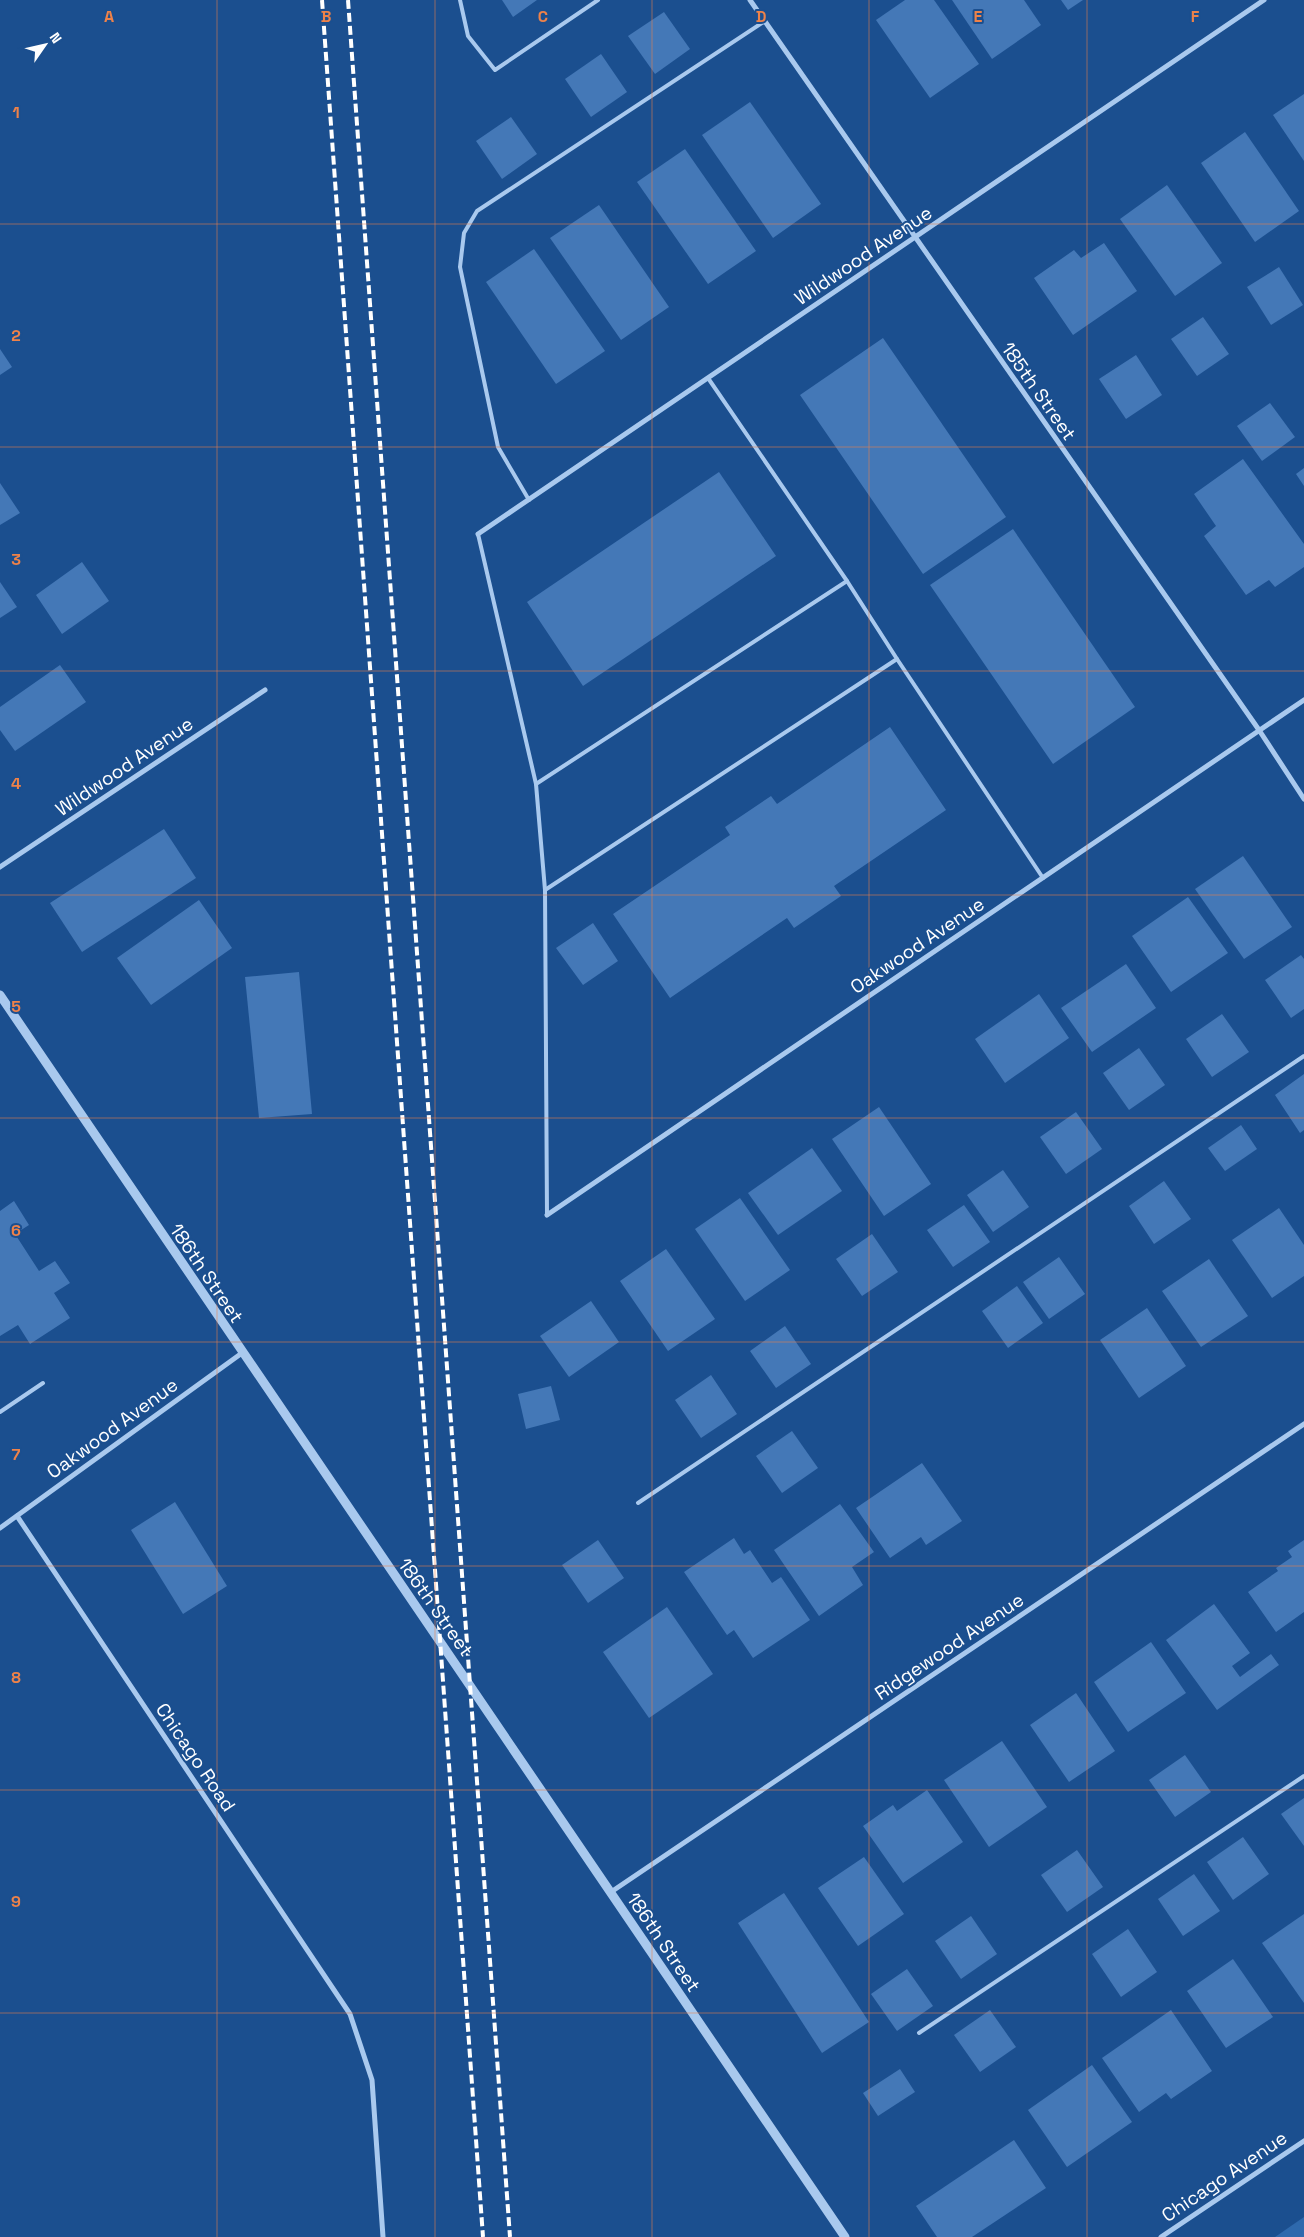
<svg xmlns="http://www.w3.org/2000/svg" width="1304" height="2237" font-family="'Space Grotesk',sans-serif">
<rect width="100%" height="100%" fill="#1b4f8f"/>
<polygon fill="#2e69ad" points="1304,2217 1304,2237 1275,2237"/>
<g fill="#4478b7">
<polygon points="502,0 537,0 513,17"/>
<polygon points="905,0 934,0 979,64 930,98 876,20"/>
<polygon points="952,0 1024,0 1041,25 992,59"/>
<polygon points="1061,0 1083,0 1068,10"/>
<polygon points="664,12 690,49 655,74 628,36"/>
<polygon points="601,54 627,92 591,117 565,79"/>
<polygon points="1304,94 1304,161 1273,115"/>
<polygon points="750,102 821,204 773,238 702,135"/>
<polygon points="511,117 537,154 502,179 476,141"/>
<polygon points="1245,132 1299,211 1255,242 1201,163"/>
<polygon points="685,149 756,251 708,284 637,182"/>
<polygon points="1167,185 1222,263 1175,296 1120,219"/>
<polygon points="599,205 669,307 621,340 550,238"/>
<polygon points="1104,243 1137,291 1073,335 1034,278 1074,250 1081,258"/>
<polygon points="534,249 605,351 556,384 486,282"/>
<polygon points="1279,267 1303,305 1271,325 1247,287"/>
<polygon points="1203,317 1229,354 1197,376 1171,339"/>
<polygon points="883,338 1006,517 923,574 800,395"/>
<polygon points="0,349 12,367 0,375"/>
<polygon points="1136,355 1162,395 1126,419 1099,379"/>
<polygon points="1270,403 1295,437 1262,461 1237,426"/>
<polygon points="1243,459 1304,544 1304,567 1275,587 1269,580 1246,595 1204,536 1216,526 1194,494"/>
<polygon points="1304,468 1304,486 1296,474"/>
<polygon points="719,472 776,556 583,686 527,602"/>
<polygon points="0,483 20,513 0,525"/>
<polygon points="1013,529 1135,707 1053,764 930,585"/>
<polygon points="82,562 109,601 62,634 36,595"/>
<polygon points="0,582 17,607 0,618"/>
<polygon points="60,665 86,702 15,751 0,730 0,707"/>
<polygon points="890,727 946,810 834,886 841,896 794,928 787,918 670,998 613,914 730,835 725,827 771,796 777,804"/>
<polygon points="164,829 196,878 82,952 50,903"/>
<polygon points="1243,856 1292,927 1244,959 1195,889"/>
<polygon points="1188,897 1228,953 1171,992 1132,936"/>
<polygon points="199,900 232,948 151,1005 117,958"/>
<polygon points="593,923 618,961 583,985 556,948"/>
<polygon points="1301,955 1304,959 1304,1009 1291,1018 1265,980"/>
<polygon points="1126,964 1156,1008 1092,1052 1061,1008"/>
<polygon points="299,972 312,1114 259,1118 245,977"/>
<polygon points="1039,994 1069,1038 1005,1083 975,1039"/>
<polygon points="1222,1014 1249,1052 1212,1077 1186,1039"/>
<polygon points="1139,1048 1165,1085 1129,1110 1103,1073"/>
<polygon points="1304,1074 1304,1130 1300,1133 1275,1095"/>
<polygon points="879,1107 931,1184 884,1216 832,1139"/>
<polygon points="1076,1112 1102,1149 1066,1174 1040,1137"/>
<polygon points="1241,1125 1257,1149 1225,1171 1208,1148"/>
<polygon points="812,1148 842,1191 778,1235 748,1193"/>
<polygon points="1003,1170 1029,1207 993,1232 967,1195"/>
<polygon points="1164,1181 1191,1219 1154,1244 1129,1206"/>
<polygon points="740,1198 790,1270 745,1301 695,1229"/>
<polygon points="14,1201 29,1225 15,1234 39,1271 55,1261 70,1283 54,1293 70,1318 30,1344 18,1325 0,1336 0,1211"/>
<polygon points="964,1205 990,1242 953,1267 927,1230"/>
<polygon points="1279,1208 1304,1245 1304,1276 1272,1298 1232,1240"/>
<polygon points="872,1234 898,1272 862,1296 836,1259"/>
<polygon points="666,1249 715,1319 668,1351 620,1281"/>
<polygon points="1059,1257 1085,1294 1049,1319 1023,1282"/>
<polygon points="1209,1259 1248,1316 1201,1347 1162,1291"/>
<polygon points="1017,1286 1043,1323 1008,1348 982,1311"/>
<polygon points="591,1301 619,1342 569,1377 540,1336"/>
<polygon points="1147,1308 1186,1366 1139,1398 1100,1340"/>
<polygon points="785,1326 811,1364 776,1388 750,1351"/>
<polygon points="711,1375 737,1414 701,1438 675,1400"/>
<polygon points="551,1386 560,1420 526,1429 518,1394"/>
<polygon points="792,1431 818,1468 782,1493 756,1456"/>
<polygon points="922,1463 962,1521 926,1545 921,1537 890,1558 856,1508"/>
<polygon points="175,1502 227,1586 183,1614 131,1530"/>
<polygon points="840,1504 874,1552 852,1567 863,1585 819,1616 774,1550"/>
<polygon points="734,1538 744,1554 750,1550 772,1583 781,1577 810,1620 753,1658 734,1630 727,1635 684,1572"/>
<polygon points="598,1540 624,1578 588,1603 562,1565"/>
<polygon points="1304,1540 1304,1612 1276,1632 1248,1592 1278,1571 1276,1568 1292,1557 1288,1551"/>
<polygon points="1214,1604 1250,1653 1232,1666 1240,1677 1271,1654 1279,1665 1217,1710 1166,1640"/>
<polygon points="667,1607 713,1674 649,1718 603,1652"/>
<polygon points="1151,1642 1186,1693 1128,1732 1094,1682"/>
<polygon points="1076,1693 1115,1751 1069,1782 1030,1725"/>
<polygon points="1002,1741 1047,1807 989,1847 944,1780"/>
<polygon points="1185,1755 1211,1792 1175,1817 1149,1780"/>
<polygon points="927,1790 963,1842 903,1883 863,1826 893,1805 897,1811"/>
<polygon points="1304,1798 1304,1846 1281,1814"/>
<polygon points="1243,1837 1269,1874 1233,1900 1207,1862"/>
<polygon points="1077,1850 1103,1887 1067,1912 1041,1875"/>
<polygon points="864,1857 904,1914 858,1946 818,1888"/>
<polygon points="1194,1874 1220,1911 1183,1936 1158,1899"/>
<polygon points="784,1893 869,2022 822,2053 738,1923"/>
<polygon points="1304,1914 1304,2003 1262,1943"/>
<polygon points="971,1916 997,1954 961,1979 935,1941"/>
<polygon points="1128,1929 1157,1972 1121,1997 1092,1954"/>
<polygon points="1233,1959 1273,2017 1226,2048 1187,1991"/>
<polygon points="907,1969 933,2006 897,2031 871,1994"/>
<polygon points="990,2010 1016,2047 980,2072 954,2035"/>
<polygon points="1171,2010 1212,2071 1171,2099 1166,2093 1139,2112 1102,2058"/>
<polygon points="1092,2065 1132,2122 1067,2167 1028,2110"/>
<polygon points="900,2069 915,2092 878,2116 863,2093"/>
<polygon points="1014,2140 1046,2188 972,2237 937,2237 916,2206"/>
</g>
<g fill="none" stroke-linecap="round" stroke-linejoin="round">
<g stroke="#a9c9ee" stroke-width="4">
<polyline points="460,0 468,36 495,70 598,0"/>
<polyline points="529,500 498,447 460,267 464,233 477,211 765,21"/>
<polyline points="478,534 536,784"/>
<polyline points="897,659 1043,878"/>
<polyline points="545,890 536,784 847,581"/>
<polyline points="547,1215 545,890 897,659 847,581 708,378"/>
<polyline points="0,1412 43,1383"/>
<polyline points="638,1503 1304,1056"/>
<polyline points="919,2033 1304,1776"/>
</g>
<g stroke="#a9c9ee" stroke-width="5">
<polyline points="750,0 1259,730 1304,799"/>
<polyline points="478,534 1264,0"/>
<polyline points="0,867 265,690"/>
<polyline points="547,1215 1304,700"/>
<polyline points="17,1516 350,2014 372,2080 383,2237"/>
<polyline points="0,1528 242,1353"/>
<polyline points="611,1892 1304,1424"/>
<polyline points="1161,2237 1304,2141"/>
</g>
<polyline stroke="#a9c9ee" stroke-width="9" points="0,995 845,2237"/>
<g stroke="#fff" stroke-width="4" stroke-dasharray="9 4" stroke-linecap="butt">
<polyline points="322,0 483,2237"/>
<polyline points="348,0 510,2237"/>
</g>
</g>
<path fill="none" stroke="#ee8249" stroke-width="1" stroke-opacity="0.55" d="M217,0V2237M435,0V2237M652,0V2237M869,0V2237M1087,0V2237M0,224H1304M0,447H1304M0,671H1304M0,895H1304M0,1118H1304M0,1342H1304M0,1566H1304M0,1790H1304M0,2013H1304"/>
<g text-anchor="middle" stroke-width="4" stroke-linejoin="round" paint-order="stroke">
<g font-size="19" fill="#fff" stroke="#1b4f8f">
<text transform="translate(863 255) rotate(-34)" y="7">Wildwood Avenue</text>
<text transform="translate(1039 391) rotate(55)" y="7">185th Street</text>
<text transform="translate(124 766) rotate(-34)" y="7">Wildwood Avenue</text>
<text transform="translate(917 945) rotate(-34)" y="7">Oakwood Avenue</text>
<text transform="translate(207 1273) rotate(56)" y="7">186th Street</text>
<text transform="translate(112 1428) rotate(-36)" y="7">Oakwood Avenue</text>
<text transform="translate(436 1607) rotate(55)" y="7">186th Street</text>
<text transform="translate(949 1646) rotate(-34)" y="7">Ridgewood Avenue</text>
<text transform="translate(196 1757) rotate(56)" y="7">Chicago Road</text>
<text transform="translate(664 1942) rotate(56)" y="7">186th Street</text>
<text transform="translate(1224 2176) rotate(-34)" y="7">Chicago Avenue</text>
</g>
</g>
<g font-size="16" text-anchor="middle" font-weight="bold" fill="#ee8249" stroke="#1b4f8f" stroke-width="4" stroke-linejoin="round" paint-order="stroke">
<text x="109" y="22">A</text>
<text x="326" y="22">B</text>
<text x="543" y="22">C</text>
<text x="761" y="22">D</text>
<text x="978" y="22">E</text>
<text x="1195" y="22">F</text>
<text x="16" y="118">1</text>
<text x="16" y="341">2</text>
<text x="16" y="565">3</text>
<text x="16" y="789">4</text>
<text x="16" y="1012">5</text>
<text x="16" y="1236">6</text>
<text x="16" y="1460">7</text>
<text x="16" y="1683">8</text>
<text x="16" y="1907">9</text>
</g>
<g transform="translate(45 45) rotate(56)" stroke="#1b4f8f" stroke-width="4" paint-order="stroke">
<path d="M0-4L9 19L0 12L-9 19Z" fill="#ffffff"/>
<text y="-8" font-size="14" font-weight="bold" text-anchor="middle" fill="#ffffff">N</text>
</g>
</svg>
